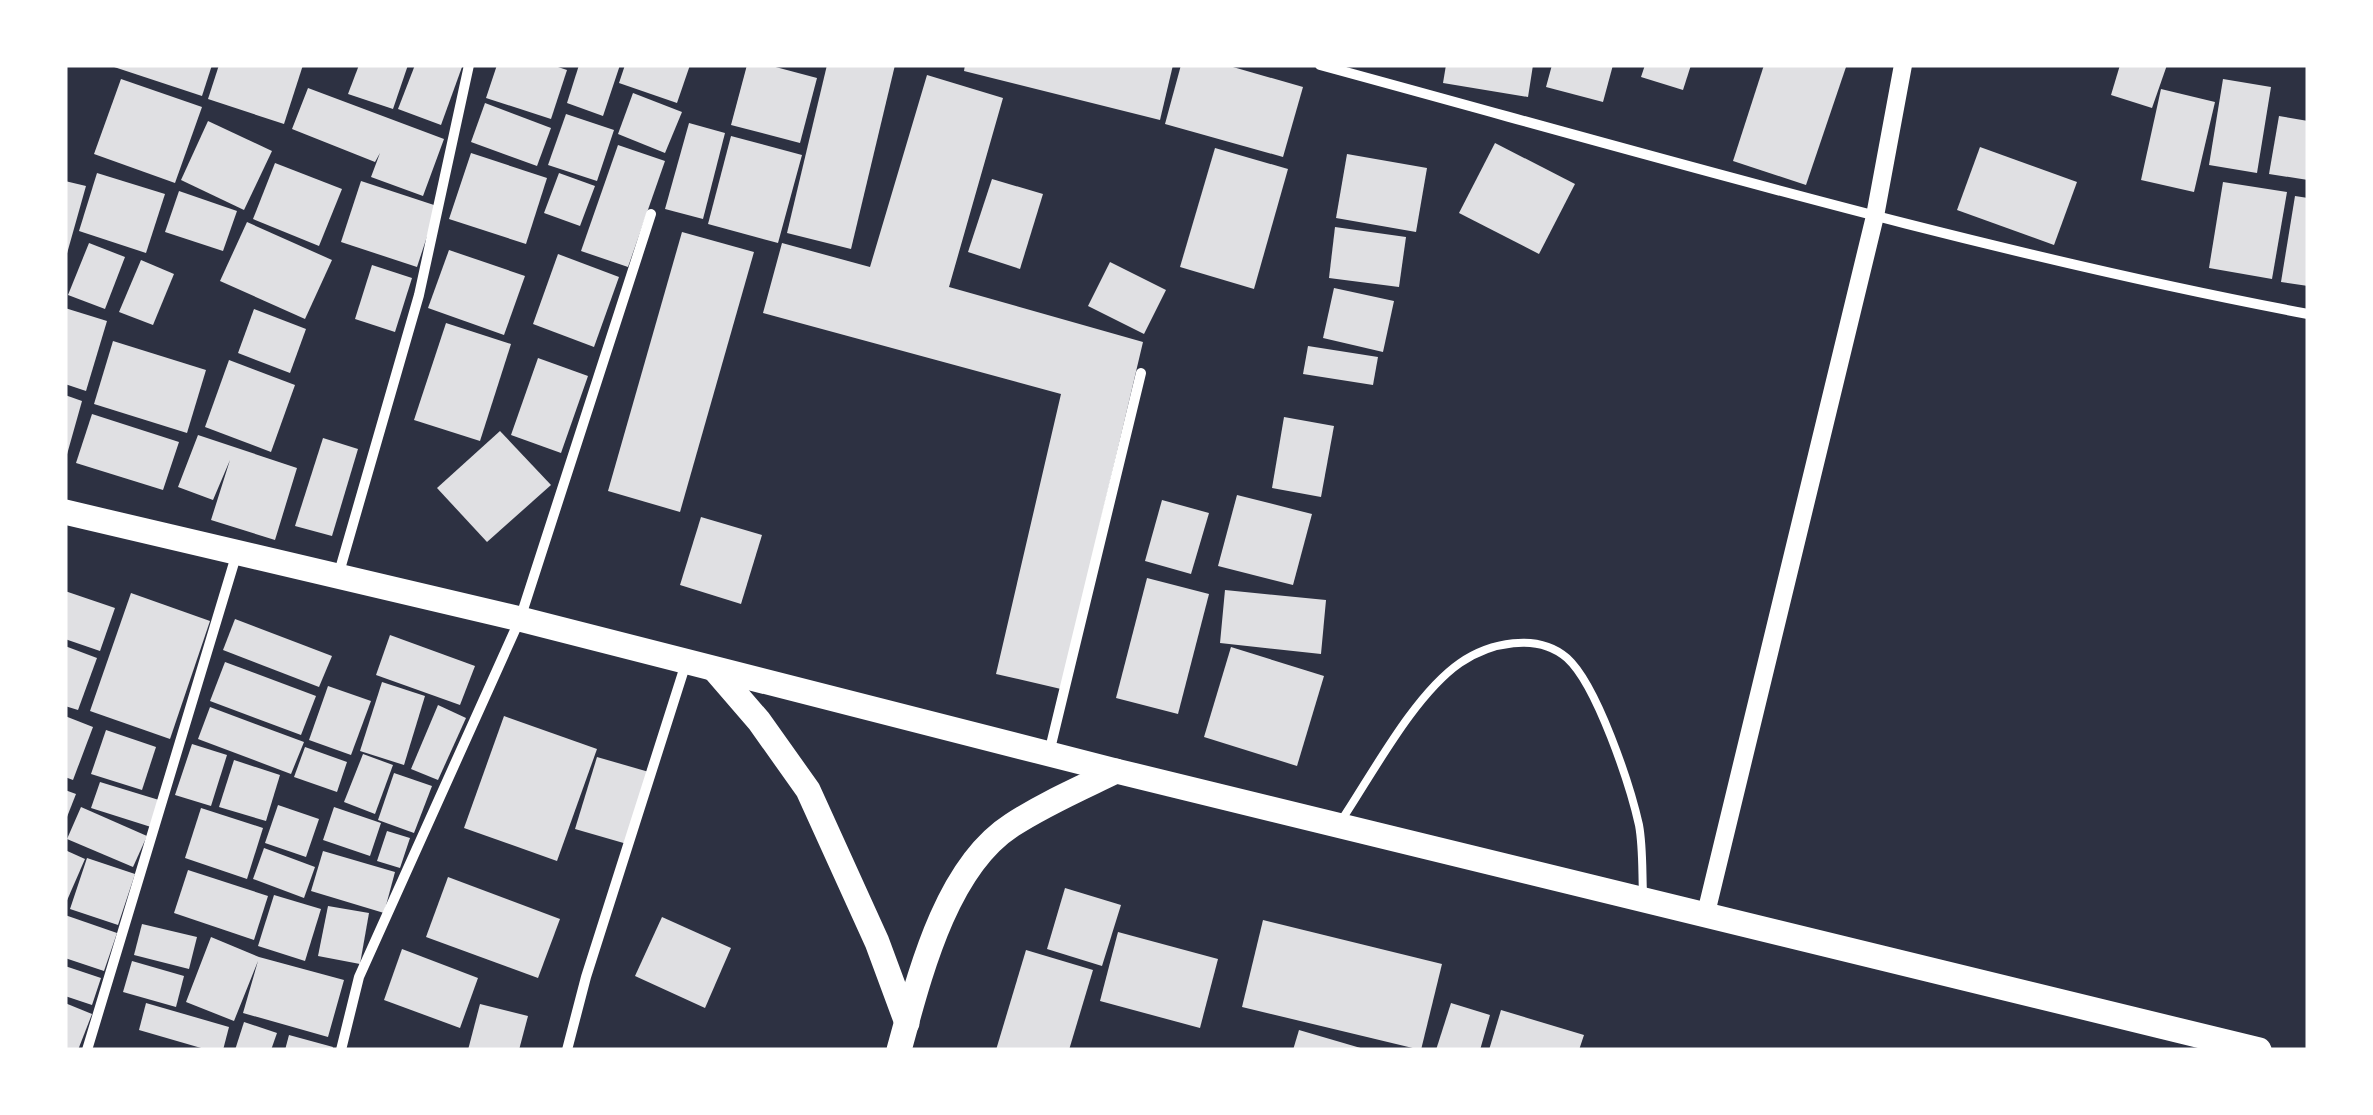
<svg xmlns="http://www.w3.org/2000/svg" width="2373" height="1115" font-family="Barlow,sans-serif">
<rect width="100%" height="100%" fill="#2d3142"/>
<g fill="#e0e0e3">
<polygon points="108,65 212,65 202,96"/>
<polygon points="219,65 303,65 284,124 208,99"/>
<polygon points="359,65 408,65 393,109 348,94"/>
<polygon points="415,65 462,67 441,125 398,109"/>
<polygon points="497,65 552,65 567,70 551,119 486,98"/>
<polygon points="579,65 620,65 603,116 567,103"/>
<polygon points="625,65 690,65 677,103 619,83"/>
<polygon points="747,65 768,65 817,78 800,143 731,125"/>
<polygon points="827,65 895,65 851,249 787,233"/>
<polygon points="965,65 1173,65 1160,120 964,71"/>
<polygon points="1181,65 1226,65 1303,87 1283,157 1165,124"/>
<polygon points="1446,65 1533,65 1528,97 1443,83"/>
<polygon points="1552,65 1613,65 1603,102 1546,87"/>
<polygon points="1645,65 1691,65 1683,90 1641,77"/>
<polygon points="1764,65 1846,67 1806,185 1733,161"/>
<polygon points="2120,65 2167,65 2152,108 2111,95"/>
<polygon points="927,75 1003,98 949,287 1143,342 1061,689 996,674 1061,394 763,313 782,243 870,267"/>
<polygon points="121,79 202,107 175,183 94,154"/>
<polygon points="2223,79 2271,87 2257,173 2209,165"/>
<polygon points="308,88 444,139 423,196 371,177 380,153 375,162 292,129"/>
<polygon points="2161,89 2215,102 2194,192 2141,180"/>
<polygon points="633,93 682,112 665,153 618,134"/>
<polygon points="485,103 551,128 537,166 471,142"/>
<polygon points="566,114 614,130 597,181 548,165"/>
<polygon points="2279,116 2308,121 2308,180 2269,174"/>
<polygon points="208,121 272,151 244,210 181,180"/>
<polygon points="689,123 725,133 703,219 665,209"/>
<polygon points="731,136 802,155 778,243 708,224"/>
<polygon points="1495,143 1575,184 1539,254 1459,213"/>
<polygon points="618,145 665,161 628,267 581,251"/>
<polygon points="1980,147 2077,182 2054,245 1957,210"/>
<polygon points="1215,148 1288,169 1254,289 1180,267"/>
<polygon points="471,153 547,178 526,244 449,219"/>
<polygon points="1347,154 1427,168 1416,232 1336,218"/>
<polygon points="275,163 342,189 319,246 253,219"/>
<polygon points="97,173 165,194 146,253 79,231"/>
<polygon points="559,173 595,186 580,226 544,213"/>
<polygon points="992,179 1043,194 1020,269 968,252"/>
<polygon points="65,181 86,186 66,257 65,257"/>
<polygon points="361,181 437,206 417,267 341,242"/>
<polygon points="2223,182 2287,192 2272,279 2209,268"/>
<polygon points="179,191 237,211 223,251 165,232"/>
<polygon points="2295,196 2308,198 2308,286 2281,282"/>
<polygon points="247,222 332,260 305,319 220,281"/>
<polygon points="1335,227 1406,237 1399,287 1329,278"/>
<polygon points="682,232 754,252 680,512 608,491"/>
<polygon points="89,243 125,257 105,309 68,295"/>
<polygon points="449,250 525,276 504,335 428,308"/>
<polygon points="558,254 619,277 594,347 533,324"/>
<polygon points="141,260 174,274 153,325 119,312"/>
<polygon points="1110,262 1166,290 1144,334 1088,306"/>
<polygon points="372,265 412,278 395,332 355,319"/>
<polygon points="1334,288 1394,301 1383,352 1323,338"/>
<polygon points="65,308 107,321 86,391 65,384"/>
<polygon points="254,309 306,329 290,373 238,353"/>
<polygon points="446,323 511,344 480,441 414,420"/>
<polygon points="113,341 206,370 187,433 94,404"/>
<polygon points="1308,346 1378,357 1373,385 1303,374"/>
<polygon points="538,358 588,376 561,453 511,435"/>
<polygon points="229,360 295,385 271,452 205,427"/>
<polygon points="65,395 82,401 66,458 65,458"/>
<polygon points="92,414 179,442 163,490 76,463"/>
<polygon points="1284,417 1334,426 1321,497 1272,488"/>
<polygon points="500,431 551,485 487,542 437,488"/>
<polygon points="198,435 297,468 275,540 211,520 230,460 213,500 178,487"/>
<polygon points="323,438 358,449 332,536 295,526"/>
<polygon points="1237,495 1312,514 1293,585 1218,566"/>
<polygon points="1162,500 1209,513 1191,574 1145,561"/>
<polygon points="701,517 762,535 741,604 680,585"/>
<polygon points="1147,578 1209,594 1178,714 1116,698"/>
<polygon points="1225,590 1326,600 1321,654 1220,643"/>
<polygon points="65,591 115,608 100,651 65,639"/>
<polygon points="131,593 210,621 170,739 90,711"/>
<polygon points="235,619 332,656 319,687 223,650"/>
<polygon points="390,635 475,666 460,705 376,675"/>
<polygon points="65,646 97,658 78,710 65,706"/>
<polygon points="1231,647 1324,676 1297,766 1204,737"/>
<polygon points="225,662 316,696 301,735 210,701"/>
<polygon points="382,682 425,696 404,765 360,751"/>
<polygon points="328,686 371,701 351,755 309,740"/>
<polygon points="438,705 466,718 438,780 411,769"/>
<polygon points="210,707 304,742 291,774 198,739"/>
<polygon points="65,716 93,727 73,780 65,777"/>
<polygon points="504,716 597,749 557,861 464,828"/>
<polygon points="106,730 156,747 142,790 91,774"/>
<polygon points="192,744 227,755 211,806 175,795"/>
<polygon points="305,747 347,762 337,792 294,777"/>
<polygon points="363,754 393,765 375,814 344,802"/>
<polygon points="597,757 649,772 627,844 575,829"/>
<polygon points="234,760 280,775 266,821 219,807"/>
<polygon points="394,773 432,786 414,833 378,820"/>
<polygon points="100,782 159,800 151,827 91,808"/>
<polygon points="65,790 76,794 65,822"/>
<polygon points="278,805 319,819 306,857 265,843"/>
<polygon points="81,807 147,836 133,867 67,839"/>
<polygon points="334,807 381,823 370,856 323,840"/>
<polygon points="201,808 263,828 247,879 185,858"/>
<polygon points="387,831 410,838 400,868 377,861"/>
<polygon points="264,848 315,867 304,898 253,879"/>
<polygon points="65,850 85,859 65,905"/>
<polygon points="323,851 395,872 384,913 311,891"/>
<polygon points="87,858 135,874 118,925 70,909"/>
<polygon points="188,870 268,896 254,940 174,913"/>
<polygon points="448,877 560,919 538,978 426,937"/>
<polygon points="1065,888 1121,905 1102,966 1047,949"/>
<polygon points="274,895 321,909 305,961 258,946"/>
<polygon points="328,906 369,913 360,964 318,956"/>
<polygon points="65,915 117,933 104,971 65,958"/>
<polygon points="662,917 731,948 705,1008 635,976"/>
<polygon points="1263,920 1442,964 1421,1050 1242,1007"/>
<polygon points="142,924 197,937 189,969 134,955"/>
<polygon points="1118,932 1218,959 1200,1028 1100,1001"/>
<polygon points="211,937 259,957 344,980 328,1037 243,1013 258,961 234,1021 186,1002"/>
<polygon points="402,949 478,978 460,1028 384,1000"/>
<polygon points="1026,950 1093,970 1069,1050 996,1050"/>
<polygon points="132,961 184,976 176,1007 123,992"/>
<polygon points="65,966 101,978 92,1005 65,996"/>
<polygon points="65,1003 92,1014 78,1050 65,1050"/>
<polygon points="146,1003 229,1027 223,1050 208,1050 139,1030"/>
<polygon points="1451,1003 1490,1015 1480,1050 1436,1050"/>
<polygon points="480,1004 528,1016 519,1050 468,1050"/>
<polygon points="1501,1010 1584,1035 1579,1050 1489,1050"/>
<polygon points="244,1022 277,1033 271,1050 235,1050"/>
<polygon points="1299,1030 1364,1049 1364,1050 1293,1050"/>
<polygon points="289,1035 333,1047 332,1050 285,1050"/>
</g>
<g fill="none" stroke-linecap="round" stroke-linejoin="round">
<path stroke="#fff" stroke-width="8" d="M1341,821C1373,773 1414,695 1460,663C1489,643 1537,632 1567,658C1597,685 1630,785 1639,825C1643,847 1642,871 1643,894"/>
<g stroke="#fff" stroke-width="10">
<path d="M1320,65C1648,154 1974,251 2308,314"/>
<polyline points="338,576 419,295 469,65"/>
<polyline points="1049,753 1141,373"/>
<polyline points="87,1050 236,556"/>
<polyline points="341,1050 359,977 520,619 651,214"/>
<polyline points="567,1050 586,977 686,663"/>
</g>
<polyline stroke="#fff" stroke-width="18" points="1706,913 1875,216 1903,65"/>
<g stroke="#fff" stroke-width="25">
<polyline points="65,512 520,619 1116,771 2259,1050"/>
<polyline points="715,670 759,721 808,790 877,942 907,1023"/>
<path d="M899,1050C919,978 945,868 1012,825C1044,804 1081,788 1116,771"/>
</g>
</g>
<rect width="2373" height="1115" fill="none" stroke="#ffffff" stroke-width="135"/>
</svg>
